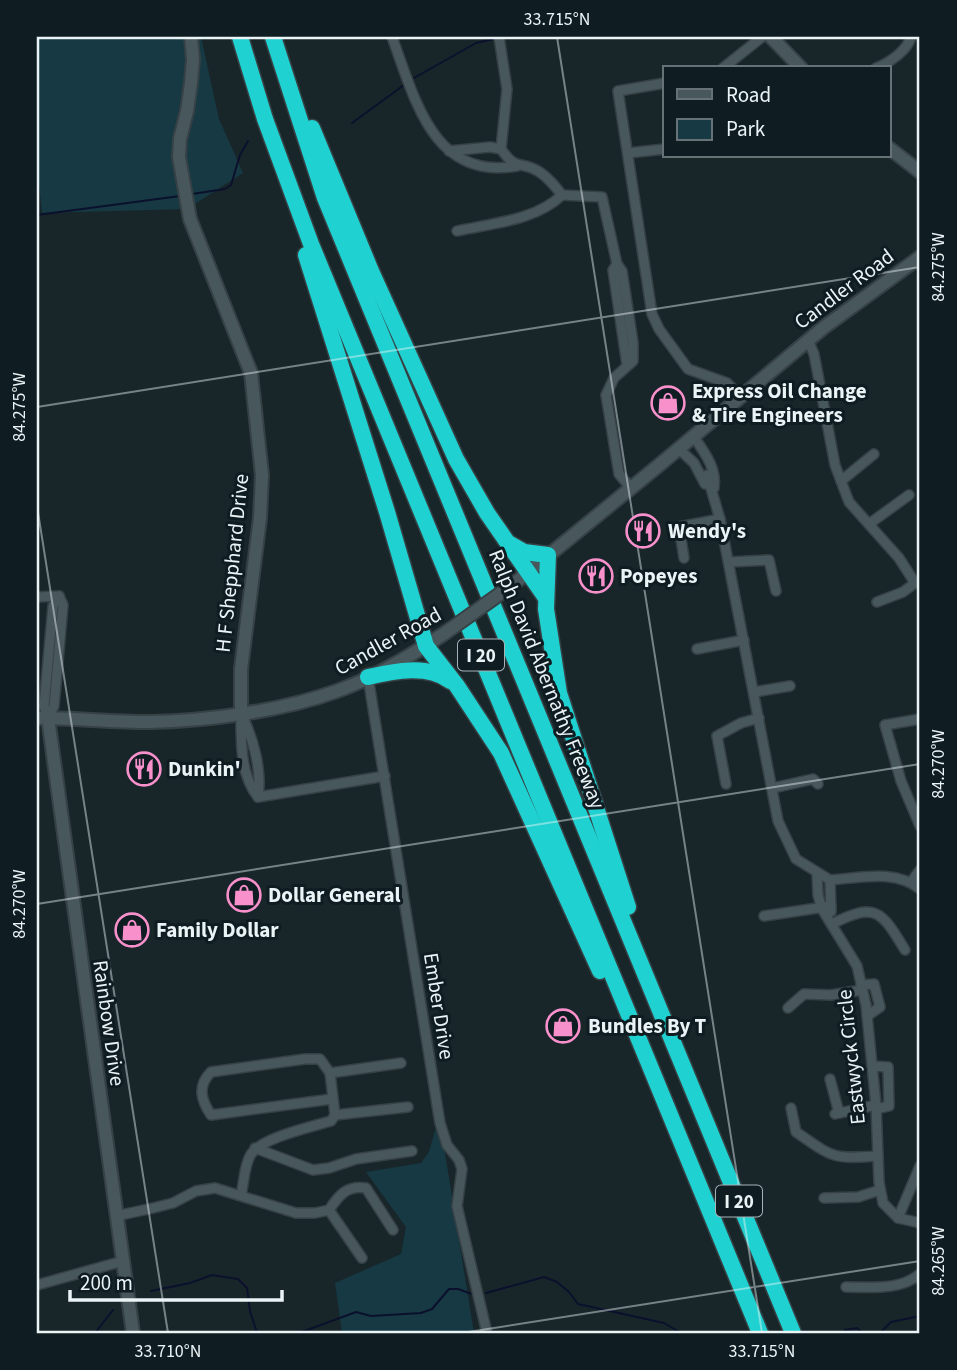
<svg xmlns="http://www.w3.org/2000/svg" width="957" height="1370" font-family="'Source Sans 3',sans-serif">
<rect width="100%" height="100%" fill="#18262a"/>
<g fill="#163943">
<polygon points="37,37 201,37 219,119 243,173 187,209 42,213 37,164"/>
<polygon points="439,1116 474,1333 342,1333 335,1283 401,1254 406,1227 366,1172 421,1163 429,1152"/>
</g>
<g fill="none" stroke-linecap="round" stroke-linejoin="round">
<g stroke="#0b112c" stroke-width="2">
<polyline points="414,78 476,43 494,39"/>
<polyline points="352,123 404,85"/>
<polyline points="192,194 225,189 231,185 240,155 248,141"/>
<polyline points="37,215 180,196"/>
<polyline points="151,1291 190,1283 212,1275 238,1279 247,1288 250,1311 257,1333"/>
<polyline points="486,1293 544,1277 557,1282 569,1292 578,1304 664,1323 681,1333"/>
<polyline points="845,1330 857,1328 862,1333"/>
<polyline points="95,1333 113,1310"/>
<polyline points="299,1333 356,1312 371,1316 421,1313 432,1309 449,1289 458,1289 472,1294"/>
<polyline points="880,1333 891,1322 920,1316"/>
</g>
<defs>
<g id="street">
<path d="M392,37C415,99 433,181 517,166"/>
<polyline points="499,37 507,89 501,149"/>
<polyline points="723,68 762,37"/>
<path d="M876,68C889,63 907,51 911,37"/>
<polyline points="665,83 618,91 652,314 659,329 688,369 727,383 741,397"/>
<path d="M449,151L490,147L501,149C517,172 519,160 538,171C548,177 555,186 562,195L602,197L617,264L622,271L633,343V361L614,378L606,395L619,474L631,488"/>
<polyline points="628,153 665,149"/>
<path d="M457,231C492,223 535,221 562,195"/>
<polyline points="617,264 613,270 627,365"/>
<polyline points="808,340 814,354 835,465 849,502 899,558 915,583 903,592 877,602"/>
<path d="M694,437C704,452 717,468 714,488"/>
<polyline points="679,449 694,463 705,484"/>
<polyline points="707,475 720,519 778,821 796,859 830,880"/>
<polyline points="841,481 874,454"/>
<polyline points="869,524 909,495"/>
<polyline points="684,558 679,527 720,519"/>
<polyline points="729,562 769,560 776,591"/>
<polyline points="37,597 59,596"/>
<polyline points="697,649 744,640"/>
<polyline points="368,677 440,1123 447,1145 459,1160 462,1169 457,1206 487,1333"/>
<polyline points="754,692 790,686"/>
<path d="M241,713C241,740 240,775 258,797"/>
<path d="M243,717C254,742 262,770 258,797"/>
<polyline points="48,718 54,706 63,605 59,596"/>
<polyline points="48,718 44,706 53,606 59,596"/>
<polyline points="920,719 885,725 901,781 920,826"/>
<polyline points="726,784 717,736 741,723 759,718"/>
<polyline points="773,788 813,779 818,784"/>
<polyline points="258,797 385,776"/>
<polyline points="817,873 818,895 822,909 857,966 866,1005 876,1105 879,1182 883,1203 898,1218 920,1223"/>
<path d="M830,880C860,878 895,869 920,889"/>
<polyline points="830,880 831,912"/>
<polyline points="911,882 920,870"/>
<polyline points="764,916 831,906"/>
<path d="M832,924C876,901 882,912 905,950"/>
<polyline points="861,985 874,984 880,1007 867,1016"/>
<polyline points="788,1008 804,994 831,995 862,990"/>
<polyline points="872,1066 888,1067 889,1106 876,1109"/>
<polyline points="830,1079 839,1113"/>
<path d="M332,1099L211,1115C201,1100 197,1086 211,1072L305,1059H320L330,1073L401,1063"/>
<path d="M791,1108L796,1132C834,1158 831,1159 878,1156"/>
<polyline points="835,1114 876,1105"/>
<polyline points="335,1115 408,1107"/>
<polyline points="255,1148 313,1170 329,1168 356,1159 412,1151"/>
<path d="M241,1195C244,1183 244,1167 250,1156C259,1138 311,1127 331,1121L335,1115L330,1073"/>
<polyline points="824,1198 858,1197 880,1190"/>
<polyline points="329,1210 362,1258"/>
<path d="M116,1216L153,1208L173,1203L196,1191L215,1188L296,1213H315L329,1210C339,1195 347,1185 366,1188L393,1230"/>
<polyline points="898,1218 920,1166"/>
<polyline points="37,1285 123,1261"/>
<path d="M846,1287C871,1287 899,1291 920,1274"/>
</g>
<g id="secondary">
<polyline points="191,37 193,59 191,83 187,111 180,139 179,157 190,219 251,373 262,475 260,518 241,669 241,713"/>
<polyline points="771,37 801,68"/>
<polyline points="889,148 920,172"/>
<polyline points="511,586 658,466 823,328 920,257"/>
<path d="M37,718C74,718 111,722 149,722C207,721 282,711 337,691C375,678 412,655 445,633"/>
<polyline points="48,718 133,1333"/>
</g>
<g id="highway">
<polyline points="240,37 265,119 311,244 760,1333"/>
<polyline points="273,37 325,198 793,1333"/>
<polyline points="312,128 371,271 456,459 487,513 546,598"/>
<polyline points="306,255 387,512 426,646 457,686 501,753 600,971"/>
<polyline points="510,544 524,552 548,555 546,609 559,693 628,907"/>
<path d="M368,677C394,671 428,664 450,681"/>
</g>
</defs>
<use href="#street" stroke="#364145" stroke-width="12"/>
<use href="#secondary" stroke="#364145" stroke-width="16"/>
<use href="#highway" stroke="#364145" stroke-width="19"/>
<use href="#street" stroke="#48575c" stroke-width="9"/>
<use href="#secondary" stroke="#48575c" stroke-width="12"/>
<use href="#highway" stroke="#1fd1d0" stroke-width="16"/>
<defs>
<polyline id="secondary-bridge" points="445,633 511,586"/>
</defs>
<use href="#secondary-bridge" stroke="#364145" stroke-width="16" stroke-linecap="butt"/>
<use href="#secondary-bridge" stroke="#48575c" stroke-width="12"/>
</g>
<path fill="none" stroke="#eaf3f6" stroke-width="2" stroke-opacity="0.45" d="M557,37L762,1333M37,407L920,267M37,506L168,1333M37,904L920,764M462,1333L920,1261"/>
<defs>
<symbol id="shop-ring" viewBox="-11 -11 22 22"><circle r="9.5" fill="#0f1c21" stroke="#f890cc" stroke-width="1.5"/><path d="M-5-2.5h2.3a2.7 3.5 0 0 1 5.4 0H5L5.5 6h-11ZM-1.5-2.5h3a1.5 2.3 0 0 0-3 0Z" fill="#f890cc"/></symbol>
<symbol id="restaurant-ring" viewBox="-11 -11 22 22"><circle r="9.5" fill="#0f1c21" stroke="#f890cc" stroke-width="1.5"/><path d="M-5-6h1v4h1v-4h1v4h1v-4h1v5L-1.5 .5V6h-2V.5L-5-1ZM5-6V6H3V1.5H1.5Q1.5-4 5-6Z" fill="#f890cc"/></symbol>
</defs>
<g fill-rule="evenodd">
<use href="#shop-ring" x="649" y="384" width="38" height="38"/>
<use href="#restaurant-ring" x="624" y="512" width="38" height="38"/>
<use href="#restaurant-ring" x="577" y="557" width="38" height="38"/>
<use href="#restaurant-ring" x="125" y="750" width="38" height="38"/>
<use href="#shop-ring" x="225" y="876" width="38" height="38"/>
<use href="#shop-ring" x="113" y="911" width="38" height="38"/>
<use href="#shop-ring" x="544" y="1007" width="38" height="38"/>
</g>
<g text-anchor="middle" stroke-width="6" stroke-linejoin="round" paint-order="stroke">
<g fill="#0f1c21" stroke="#a8b2b6" stroke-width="2">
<rect x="458" y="639.5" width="46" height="31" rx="5"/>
<rect x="716" y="1185.5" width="46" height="31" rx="5"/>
</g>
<g font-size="19" font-weight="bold" fill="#eaf3f6">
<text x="481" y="662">I 20</text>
<text x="739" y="1208">I 20</text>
</g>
<g font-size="21" fill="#eaf3f6" stroke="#0f1c21">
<text transform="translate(844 289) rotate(-37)" y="7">Candler Road</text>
<text transform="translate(232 563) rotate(-84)" y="7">H F Shepphard Drive</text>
<text transform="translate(388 641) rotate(-29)" y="7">Candler Road</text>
<text transform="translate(547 679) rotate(68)" y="7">Ralph David Abernathy Freeway</text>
<text transform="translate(439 1006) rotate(81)" y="7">Ember Drive</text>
<text transform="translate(109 1023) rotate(82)" y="7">Rainbow Drive</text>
<text transform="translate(851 1057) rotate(-96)" y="7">Eastwyck Circle</text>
</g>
<g font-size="21" font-weight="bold" fill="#eaf3f6" stroke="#0f1c21" text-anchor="start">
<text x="692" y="398">Express Oil Change<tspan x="692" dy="24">&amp; Tire Engineers</tspan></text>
<text x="668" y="538">Wendy's</text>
<text x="620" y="583">Popeyes</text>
<text x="168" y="776">Dunkin'</text>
<text x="268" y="902">Dollar General</text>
<text x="156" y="937">Family Dollar</text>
<text x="588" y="1033">Bundles By T</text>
</g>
</g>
<rect width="957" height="1370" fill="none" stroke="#0f1c21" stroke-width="77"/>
<rect x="663" y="66" width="228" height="91" fill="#0f1c21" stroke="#677276" stroke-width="2"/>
<rect x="677" y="89" width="35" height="10" fill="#48575c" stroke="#677276" stroke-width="2"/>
<text x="726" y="102" font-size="21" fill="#eaf3f6">Road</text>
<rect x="677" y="119" width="35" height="21" fill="#163943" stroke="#677276" stroke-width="2"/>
<text x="726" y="136" font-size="21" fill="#eaf3f6">Park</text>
<path d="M70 1290v10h212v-10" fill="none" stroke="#eaf3f6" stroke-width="3.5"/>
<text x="80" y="1290" font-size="21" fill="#eaf3f6" stroke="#0f1c21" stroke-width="5" paint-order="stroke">200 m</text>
<rect x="38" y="38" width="880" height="1294" fill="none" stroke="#eaf3f6" stroke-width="2.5"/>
<g font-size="18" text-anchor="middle" fill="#eaf3f6">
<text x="557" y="25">33.715°N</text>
<text transform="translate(938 267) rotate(-90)" y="6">84.275°W</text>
<text transform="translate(19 407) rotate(-90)" y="6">84.275°W</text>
<text transform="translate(938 764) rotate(-90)" y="6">84.270°W</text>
<text transform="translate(19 904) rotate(-90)" y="6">84.270°W</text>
<text transform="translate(938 1261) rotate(-90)" y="6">84.265°W</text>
<text x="168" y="1357">33.710°N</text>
<text x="762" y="1357">33.715°N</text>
</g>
</svg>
